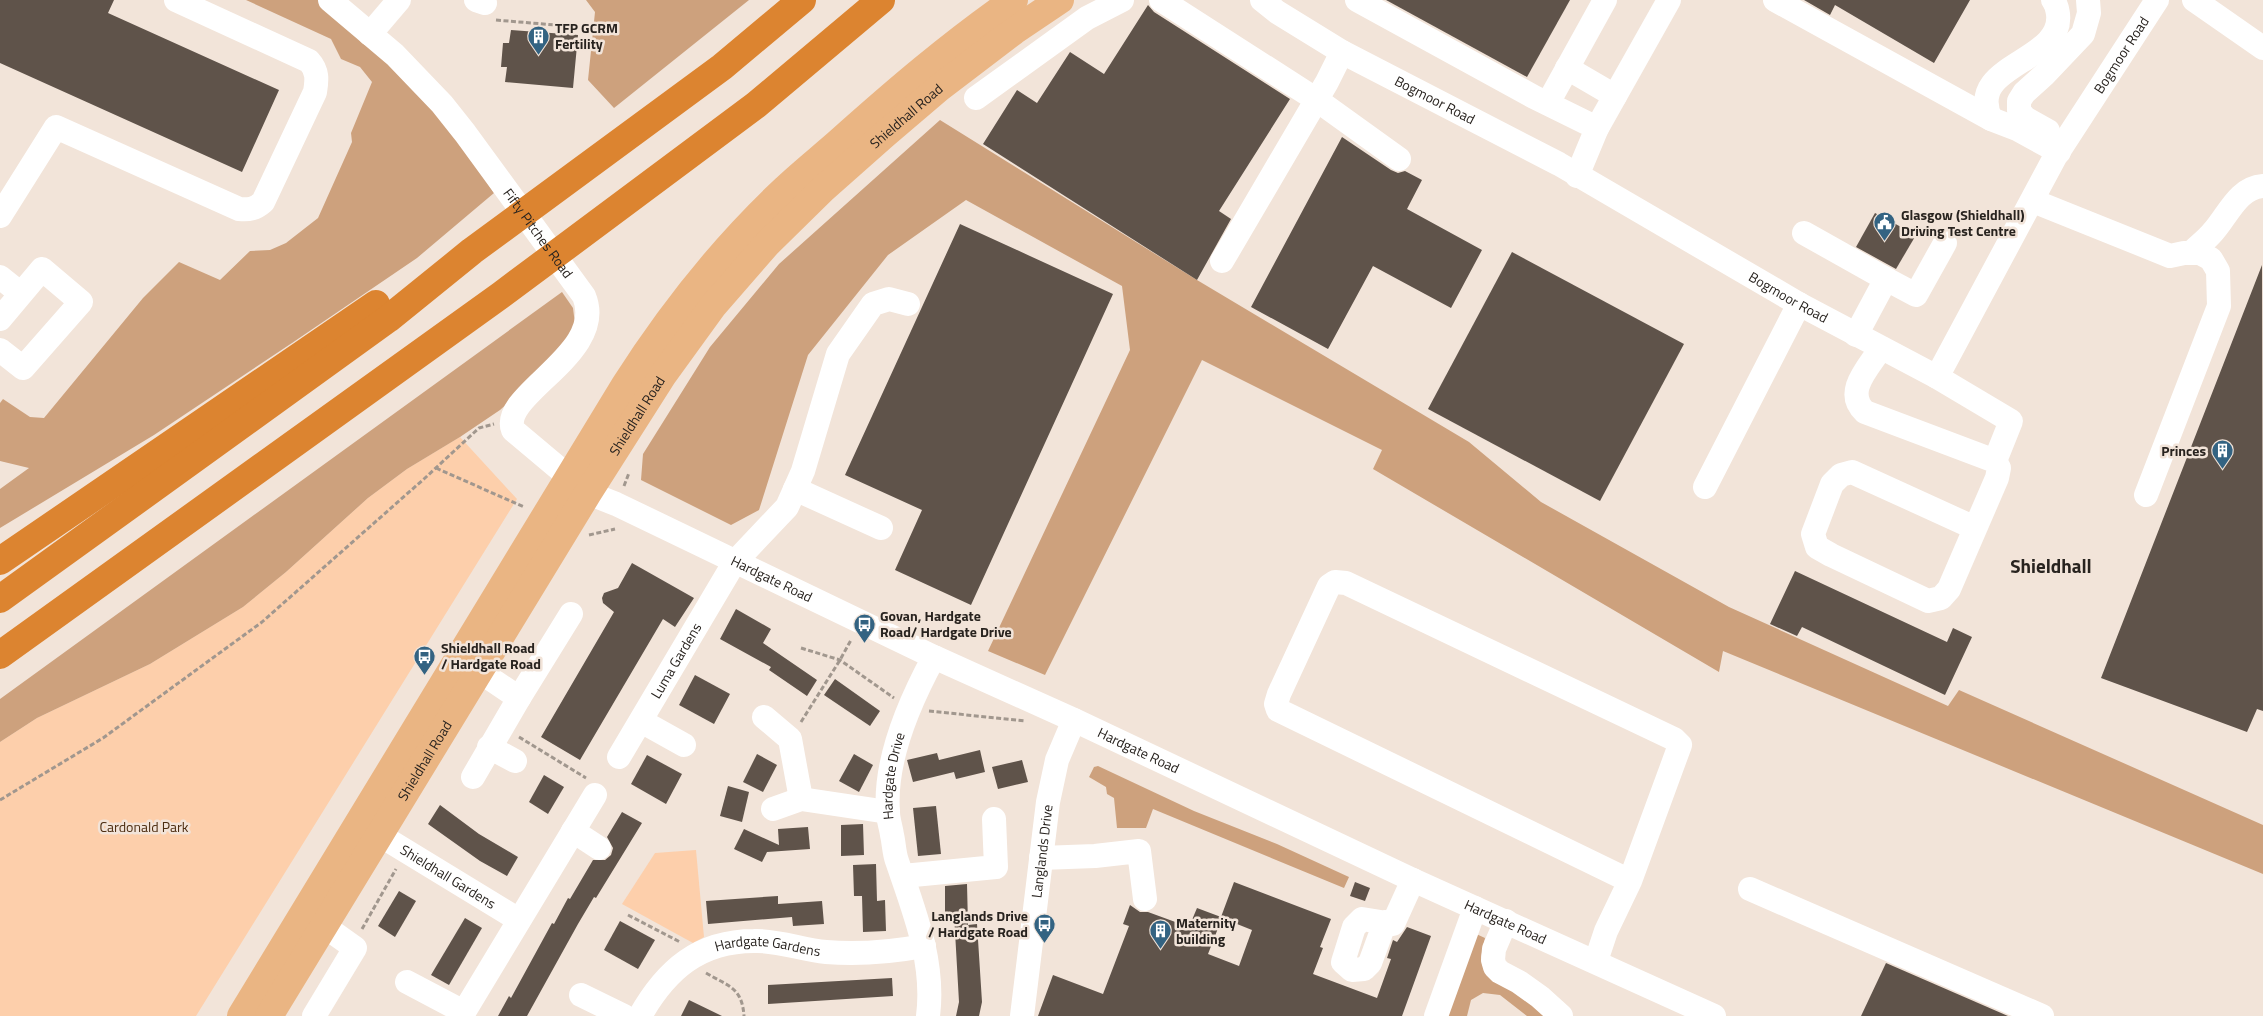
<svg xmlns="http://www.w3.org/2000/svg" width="2263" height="1016" font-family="'Titillium Web',sans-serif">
<rect width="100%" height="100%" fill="#f2e4d9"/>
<g fill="#fdcfab">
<polygon points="460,437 517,499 196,1016 0,1016 0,742 37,718 150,664 243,607 286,572 368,498 407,469"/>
<polygon points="696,850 704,937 693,943 622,904 655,853"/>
</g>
<g fill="#cda17d">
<polygon points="246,0 318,0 371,44 437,106 494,193 417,258 292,343 154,435 0,528 0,489 29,468 0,461 0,403 3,399 30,417 44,418 143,298 179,262 220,280 250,251 270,250 286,243 318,218 352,142 351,133 372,82 360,67 341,59 331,39"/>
<polygon points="586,0 749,0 614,108 588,80 595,12"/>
<polygon points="940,120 1197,280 1469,442 1541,502 1729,607 1948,706 1959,690 2263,825 2263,874 1723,651 1719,672 1373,469 1382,450 1202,360 1045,675 988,651 1130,350 1122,286 966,200 888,255 808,355 759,510 731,525 641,480 643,454 710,347 779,264"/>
<polygon points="562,292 573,308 575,324 569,338 537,377 500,410 460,437 407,469 368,498 286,572 243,607 150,664 37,718 0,742 0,699"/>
<polygon points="1098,766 1194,811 1277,844 1349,877 1344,888 1153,809 1146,828 1117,828 1114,798 1107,794 1106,787 1089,777 1094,767"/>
<polygon points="1474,933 1485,938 1481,957 1483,967 1523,996 1544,1016 1527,1016 1500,995 1483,993 1471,1000 1467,1016 1445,1016"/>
</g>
<g fill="#5f534a" fill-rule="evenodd">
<polygon points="0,0 114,0 108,13 279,90 242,172 0,63"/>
<polygon points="1386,0 1570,0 1527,77"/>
<polygon points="1804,0 1970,0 1934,63 1835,5 1830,15"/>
<polygon points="1148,5 1154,12 1290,99 1219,211 1231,219 1197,280 983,144 1017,90 1037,103 1070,52 1104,74"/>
<polygon points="511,30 578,35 573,88 505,82 507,67 501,67 503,43 509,43"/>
<polygon points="1342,137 1391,170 1398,173 1405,171 1422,180 1407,209 1482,250 1451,308 1373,266 1328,349 1251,307"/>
<polygon points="1875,213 1916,235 1896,269 1856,247"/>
<polygon points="960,224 1113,294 971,605 895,570 922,510 845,475"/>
<polygon points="1512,252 1684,344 1600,501 1428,409"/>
<polygon points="2262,265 2263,711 2257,709 2247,732 2101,678"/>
<polygon points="632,563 694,598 675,627 663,619 580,760 541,737 614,612 603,603 602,598 604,593 618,588"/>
<polygon points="1795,571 1947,642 1953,628 1972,637 1945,695 1802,627 1797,636 1770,624"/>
<polygon points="736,609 771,629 763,643 817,680 807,696 769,670 771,667 720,639"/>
<polygon points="695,675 730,694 714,724 679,705"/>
<polygon points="835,679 880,711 870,726 824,695"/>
<polygon points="980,750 985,772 956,779 954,772 913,782 907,760 937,753 939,760"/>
<polygon points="757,754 777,765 763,792 743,782"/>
<polygon points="854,754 873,765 859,792 839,781"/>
<polygon points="647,755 682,774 666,804 631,784"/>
<polygon points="1022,760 1028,782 998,789 992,767"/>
<polygon points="544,775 564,787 548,814 529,802"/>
<polygon points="728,786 749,792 742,822 720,816"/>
<polygon points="440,805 479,834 518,857 507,876 480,861 428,824"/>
<polygon points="936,806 941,854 918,856 913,808"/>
<polygon points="622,812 642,823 596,898 594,897 578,924 527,1016 498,1016 509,996 511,998 552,923 554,924 568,898 570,899 593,860 605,860 611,855 613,848 607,837"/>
<polygon points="863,824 864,855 841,856 841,825"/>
<polygon points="808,827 810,849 767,852 762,862 734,849 744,829 779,845 778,829"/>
<polygon points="876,864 877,901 885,900 886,931 863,932 862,896 854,896 853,865"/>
<path d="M1234,882L1331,919L1320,947L1323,948L1313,974L1377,998L1391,959L1387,958L1393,940L1397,942L1407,927L1431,936L1402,1016H1038L1053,975L1103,994L1129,926L1123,924L1130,905L1140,912H1148L1189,927L1197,908L1221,917ZM1222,918L1252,930L1239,966L1208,954Z"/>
<polygon points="1355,882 1370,888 1365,901 1350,896"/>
<polygon points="967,884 968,925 977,924 982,1002 979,1016 956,1016 959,1002 954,914 945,915 945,886"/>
<polygon points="399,891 416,901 395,937 378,926"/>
<polygon points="778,896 778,904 822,901 824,924 793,926 792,917 708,924 706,901"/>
<polygon points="465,918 482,928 449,985 431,975"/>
<polygon points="620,921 655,940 638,969 604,950"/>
<polygon points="1886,963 2008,1016 1861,1016"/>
<polygon points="892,978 893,996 768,1004 768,985"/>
<polygon points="689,1000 722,1016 681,1016"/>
</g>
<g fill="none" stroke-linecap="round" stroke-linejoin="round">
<g stroke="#a1978e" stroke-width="3" stroke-dasharray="5 2.5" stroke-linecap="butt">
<polyline points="496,20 567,26"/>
<polyline points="436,468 524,507"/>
<polyline points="624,486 629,473"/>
<polyline points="589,535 615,529"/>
<polyline points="801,648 840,660 894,698"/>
<polyline points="929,711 1025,721"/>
<polyline points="801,722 840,660 851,640"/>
<polyline points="519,737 586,778"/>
<polyline points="0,800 103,738 262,622 425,478 479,428 494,424"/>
<polyline points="628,915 680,942"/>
<polyline points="362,929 396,869"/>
<path d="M706,973C728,986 742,987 744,1016"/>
</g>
<g stroke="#fff" stroke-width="24">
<path id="s1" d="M330,0L395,55L442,104L465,133L584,296C608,354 499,394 513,430L588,493L616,504L934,657L1074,720L1413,880L1714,1016"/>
<polyline points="476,0 485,3"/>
<polyline points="1161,0 1317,100 1399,159"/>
<path id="s2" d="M1262,0L1277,12L1342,52L1559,164L1799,304L1937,377L2055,157L2157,0"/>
<polyline points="1357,0 1534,97 1597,128 1577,176"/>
<polyline points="1775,0 1991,119 2017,129 2059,152"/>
<polyline points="2194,0 2263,48"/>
<polyline points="370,34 399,0"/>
<polyline points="1567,68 1615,96"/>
<polyline points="976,98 1087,18 1122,0"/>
<polyline points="1548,103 1605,0"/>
<path d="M1991,119C1964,64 2064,63 2058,14C2057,8 2057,5 2053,0"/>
<polyline points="1597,128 1669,0"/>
<polyline points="2048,131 2025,118 2019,111 2019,101 2024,93 2045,74 2083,34 2089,13 2088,0"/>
<polyline points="2033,201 2170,256 2184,253 2200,253 2211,259 2218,271 2219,306 2146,495"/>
<path d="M0,216L56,127L239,209C249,210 255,209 263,202L315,92C317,80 318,71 309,61L176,0"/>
<polyline points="1804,233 1886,279"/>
<path d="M2192,252C2198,246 2206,240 2212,233C2228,216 2237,188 2263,186"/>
<polyline points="1222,261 1327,82 1342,52"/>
<polyline points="0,277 20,293"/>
<polyline points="0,319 42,269 81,302 23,368 0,350"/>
<polyline points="1856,335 1886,279 1916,295 1945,243"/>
<path d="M1881,348C1869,367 1843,392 1865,412L1995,461L1999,468L1997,478L1949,589L1941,598L1928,601L1831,555L1817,547L1813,534L1832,484L1841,475L1852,472L1975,528"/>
<polyline points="1937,377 2011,421 1995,461"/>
<polyline points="1705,487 1799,304"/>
<polyline points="795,489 881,528"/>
<polyline points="479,671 519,698"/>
<polyline points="764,717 790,739 801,799"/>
<polyline points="641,721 684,745"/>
<polyline points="489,747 515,761"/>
<path id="s3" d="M619,757L734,563L787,507L803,471L838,354L873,304L889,299L908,304"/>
<polyline points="473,777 519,698 571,614"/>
<polyline points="773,809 801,799 888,812"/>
<polyline points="573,831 599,848"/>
<path id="s4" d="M378,834L519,920"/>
<polyline points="1041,858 1095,856 1139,851 1145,899"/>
<polyline points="903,876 996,867 994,819"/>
<polyline points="1750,889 2042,1016"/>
<polyline points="310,916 355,948 314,1016"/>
<polyline points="1506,921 1494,949 1493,960 1495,967 1500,972 1519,982 1540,997 1561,1016"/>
<polyline points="1385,922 1370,963 1364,969 1352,970 1343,962 1354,927 1362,919 1393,924 1413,880"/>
<polyline points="1596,961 1606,931 1630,881 1680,745 1674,739 1346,583 1335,582 1329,586 1279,694 1276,704 1278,710 1630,881"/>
<polyline points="407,982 464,1012 595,795"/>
<polyline points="581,995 624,1016"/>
<path id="s5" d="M640,1016C666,970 699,941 754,941C778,940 802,950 826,952C859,955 891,952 924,946"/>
<path id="s6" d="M928,1016C935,962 914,911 897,861C894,853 894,843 892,835C891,827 888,820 888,812C884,761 910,701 934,657"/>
<path id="s7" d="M1022,1016L1048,802L1057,760L1074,720"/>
<polyline points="1436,1016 1475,908"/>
</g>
<g stroke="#eab583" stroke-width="28">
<path d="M241,1016L625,385C671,313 723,247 785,189C803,172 822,157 840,141C896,91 952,43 1014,0"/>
<path id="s8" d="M269,1016L588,493L663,375L713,306L767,244L823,189L884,135L939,88L1014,31L1060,0"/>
</g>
<g stroke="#dc8430" stroke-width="28">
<polyline points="0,561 376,304"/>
<polyline points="0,599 388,319 472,251 722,67 802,0"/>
<polyline points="0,655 501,295 756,105 881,0"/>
</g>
</g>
<defs>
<symbol id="building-pin" viewBox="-11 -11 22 30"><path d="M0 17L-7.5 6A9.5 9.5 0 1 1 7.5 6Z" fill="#336382" stroke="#f2e4d9"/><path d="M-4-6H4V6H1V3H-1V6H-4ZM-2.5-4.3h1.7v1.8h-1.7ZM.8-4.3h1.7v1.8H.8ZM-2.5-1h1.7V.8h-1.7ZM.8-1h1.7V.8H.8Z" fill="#fff"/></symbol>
<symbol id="civic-pin" viewBox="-11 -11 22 30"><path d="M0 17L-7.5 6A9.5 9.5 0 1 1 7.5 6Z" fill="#336382" stroke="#f2e4d9"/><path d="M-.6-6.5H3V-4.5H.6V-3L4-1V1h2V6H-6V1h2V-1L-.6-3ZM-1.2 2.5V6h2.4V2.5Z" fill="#fff"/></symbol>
<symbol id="bus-pin" viewBox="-11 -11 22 30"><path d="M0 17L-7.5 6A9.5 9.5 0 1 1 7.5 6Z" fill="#336382" stroke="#f2e4d9"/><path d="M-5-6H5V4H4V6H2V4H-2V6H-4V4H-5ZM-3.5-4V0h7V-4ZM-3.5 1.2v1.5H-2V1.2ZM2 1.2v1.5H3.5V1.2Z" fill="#fff"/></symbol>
</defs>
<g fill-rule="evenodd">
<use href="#building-pin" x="526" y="24" width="25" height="34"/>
<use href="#civic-pin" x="1872" y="210" width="25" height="34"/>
<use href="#building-pin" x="2210" y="438" width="25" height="34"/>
<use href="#bus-pin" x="852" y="612" width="25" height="34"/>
<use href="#bus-pin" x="412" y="644" width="25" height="34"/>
<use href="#bus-pin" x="1032" y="912" width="25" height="34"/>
<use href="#building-pin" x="1148" y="918" width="25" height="34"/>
</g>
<g text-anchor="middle" stroke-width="5" stroke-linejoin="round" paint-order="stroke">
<g font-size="14" font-weight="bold" fill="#28231f" stroke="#f2e4d9" text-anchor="start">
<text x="555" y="33">TFP GCRM<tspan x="555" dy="16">Fertility</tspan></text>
<text x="1901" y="220">Glasgow (Shieldhall)<tspan x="1901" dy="16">Driving Test Centre</tspan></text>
<text x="2206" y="456" text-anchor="end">Princes</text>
<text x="880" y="621">Govan, Hardgate<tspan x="880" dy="16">Road/ Hardgate Drive</tspan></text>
<text x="441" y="653">Shieldhall Road<tspan x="441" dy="16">/ Hardgate Road</tspan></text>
<text x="1028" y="921" text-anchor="end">Langlands Drive<tspan x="1028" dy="16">/ Hardgate Road</tspan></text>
<text x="1176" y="928">Maternity<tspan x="1176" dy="16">building</tspan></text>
</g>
<g font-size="14" fill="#28231f" stroke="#f2e4d9">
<text dy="5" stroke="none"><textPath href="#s2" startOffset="1145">Bogmoor Road</textPath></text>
<text dy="5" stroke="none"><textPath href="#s2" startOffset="200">Bogmoor Road</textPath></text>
<text dy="5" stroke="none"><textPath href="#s8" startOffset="1109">Shieldhall Road</textPath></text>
<text dy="5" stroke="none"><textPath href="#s1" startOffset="314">Fifty Pitches Road</textPath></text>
<text dy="5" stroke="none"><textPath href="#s2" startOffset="605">Bogmoor Road</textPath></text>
<text dy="5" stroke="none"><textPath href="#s8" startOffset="704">Shieldhall Road</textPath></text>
<text dy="5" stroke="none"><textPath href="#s1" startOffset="854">Hardgate Road</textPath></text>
<text dy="5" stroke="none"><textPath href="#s3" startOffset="112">Luma Gardens</textPath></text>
<text dy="5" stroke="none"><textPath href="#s1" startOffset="1259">Hardgate Road</textPath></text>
<text dy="5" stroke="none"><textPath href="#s8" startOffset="299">Shieldhall Road</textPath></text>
<text dy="5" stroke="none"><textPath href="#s6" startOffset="246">Hardgate Drive</textPath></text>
<text dy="5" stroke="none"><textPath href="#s7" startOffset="166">Langlands Drive</textPath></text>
<text dy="5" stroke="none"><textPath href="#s4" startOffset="82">Shieldhall Gardens</textPath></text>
<text dy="5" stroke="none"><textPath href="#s1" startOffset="1664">Hardgate Road</textPath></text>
<text dy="5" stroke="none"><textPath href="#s5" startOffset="158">Hardgate Gardens</textPath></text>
</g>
<g font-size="14" fill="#4c2d11" stroke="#f2e4d9">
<text x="144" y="832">Cardonald Park</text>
</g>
<g font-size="19" font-weight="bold" fill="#28231f" stroke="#f2e4d9">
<text x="2051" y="573">Shieldhall</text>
</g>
</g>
</svg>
